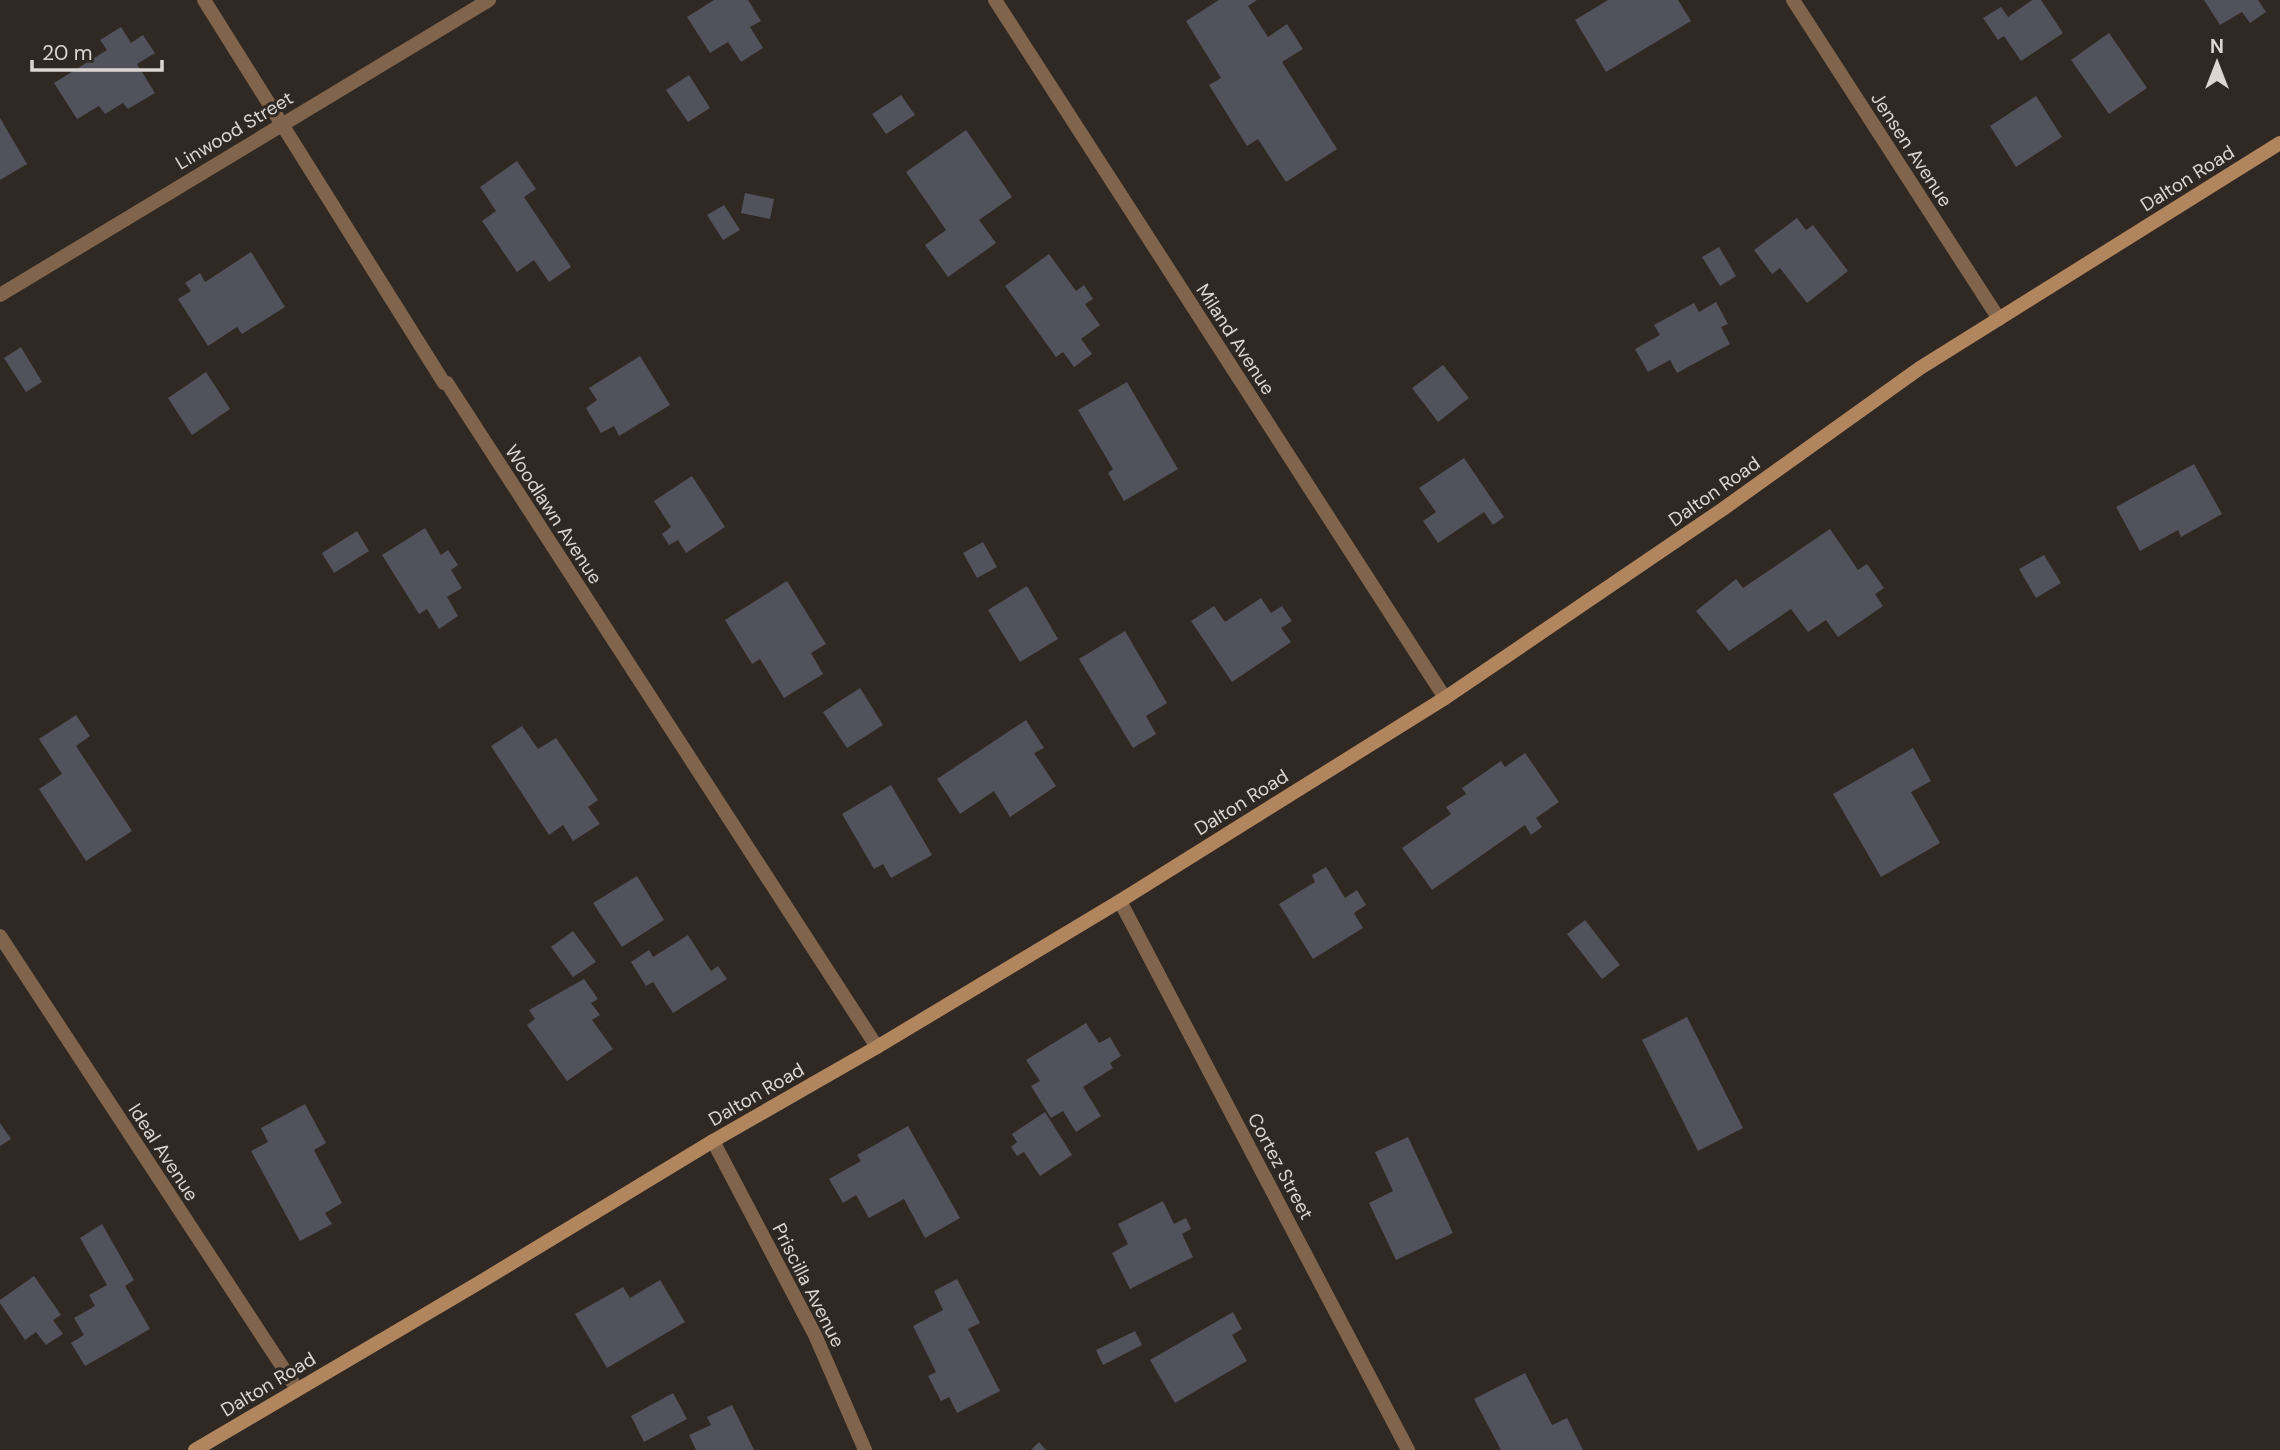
<svg xmlns="http://www.w3.org/2000/svg" width="2280" height="1450" font-family="'DM Sans',sans-serif">
<rect width="100%" height="100%" fill="#302822"/>
<g fill="#52525c">
<polygon points="714,0 748,0 761,21 750,27 763,48 741,62 728,42 710,53 687,17"/>
<polygon points="1219,0 1257,0 1248,6 1268,37 1287,24 1303,49 1282,62 1337,149 1286,182 1258,139 1247,146 1209,85 1221,78 1186,21"/>
<polygon points="1608,0 1678,0 1691,21 1606,72 1575,20"/>
<polygon points="2032,0 2041,0 2063,33 2021,61 2004,36 1998,40 1983,18 2001,7 2008,17"/>
<polygon points="2204,0 2258,0 2266,12 2250,23 2242,12 2220,25"/>
<polygon points="121,27 131,43 143,35 155,53 137,64 155,93 128,109 123,103 105,114 99,106 77,119 54,83 107,50 100,40"/>
<polygon points="2109,33 2147,88 2109,114 2071,60"/>
<polygon points="689,75 710,108 688,122 666,90"/>
<polygon points="901,95 915,115 886,134 872,114"/>
<polygon points="2036,96 2062,137 2016,167 1990,126"/>
<polygon points="0,118 27,164 0,180"/>
<polygon points="966,130 1012,197 979,220 996,243 948,277 925,245 946,230 906,172"/>
<polygon points="517,161 536,189 524,197 571,267 549,282 534,260 517,272 482,221 496,211 480,187"/>
<polygon points="745,193 774,199 770,219 741,213"/>
<polygon points="724,205 740,230 723,240 707,215"/>
<polygon points="1797,218 1806,230 1813,225 1848,271 1807,303 1780,268 1772,274 1754,250"/>
<polygon points="1719,247 1736,276 1720,286 1702,257"/>
<polygon points="251,252 285,307 242,334 237,327 208,346 178,299 191,291 185,283 200,273 205,282"/>
<polygon points="1049,254 1076,291 1084,285 1093,299 1085,304 1100,325 1081,339 1092,354 1074,367 1063,352 1056,357 1005,286"/>
<polygon points="1716,302 1728,324 1721,327 1730,344 1677,373 1670,360 1648,372 1635,349 1660,335 1654,325 1694,303 1699,312"/>
<polygon points="21,347 42,382 26,392 4,358"/>
<polygon points="640,356 670,405 619,436 614,426 601,433 586,408 597,400 589,388"/>
<polygon points="1443,365 1469,398 1438,422 1412,388"/>
<polygon points="206,372 230,409 192,435 168,398"/>
<polygon points="1127,382 1178,469 1124,501 1108,473 1113,469 1078,410"/>
<polygon points="1464,458 1504,517 1493,525 1484,512 1438,543 1423,521 1436,512 1419,488"/>
<polygon points="2194,464 2222,514 2181,537 2178,530 2140,551 2116,507"/>
<polygon points="692,476 725,527 686,553 678,540 669,545 662,534 671,527 654,501"/>
<polygon points="425,528 441,555 448,550 458,565 451,570 462,588 447,597 458,616 439,629 427,609 419,614 382,555"/>
<polygon points="1830,529 1858,570 1867,564 1884,588 1875,594 1883,606 1838,637 1826,620 1808,632 1791,609 1729,651 1696,611 1736,579 1743,588"/>
<polygon points="357,531 369,551 334,573 322,553"/>
<polygon points="983,542 997,567 977,578 963,553"/>
<polygon points="2044,555 2061,583 2036,598 2019,569"/>
<polygon points="787,581 826,644 811,653 823,674 784,698 760,659 752,664 725,620"/>
<polygon points="1027,586 1058,639 1020,662 988,610"/>
<polygon points="1261,598 1271,613 1282,606 1292,621 1281,628 1291,642 1232,682 1191,621 1214,606 1225,622"/>
<polygon points="1125,631 1167,703 1146,716 1156,734 1133,748 1079,659"/>
<polygon points="860,688 883,725 847,748 823,712"/>
<polygon points="76,715 90,736 76,746 132,831 86,861 39,789 62,774 39,739"/>
<polygon points="1026,720 1044,748 1034,753 1056,786 1010,817 994,791 960,814 937,779"/>
<polygon points="522,726 538,749 556,738 598,800 588,807 600,824 573,841 563,825 549,835 491,746"/>
<polygon points="1913,748 1931,781 1911,792 1940,843 1881,877 1833,794"/>
<polygon points="1525,753 1559,802 1536,818 1542,827 1531,835 1525,825 1432,890 1402,848 1451,814 1446,807 1466,794 1462,788 1501,761 1505,767"/>
<polygon points="891,785 932,855 891,878 883,864 874,869 842,814"/>
<polygon points="1326,867 1345,898 1357,890 1366,905 1354,913 1363,928 1313,959 1279,904 1315,882 1312,875"/>
<polygon points="637,876 664,920 622,947 593,903"/>
<polygon points="1585,920 1620,965 1602,979 1567,934"/>
<polygon points="573,931 596,962 573,977 551,947"/>
<polygon points="688,935 711,971 718,966 727,979 673,1013 653,982 646,986 631,962 649,950 653,957"/>
<polygon points="584,979 598,999 591,1003 600,1015 592,1020 613,1049 567,1081 527,1025 535,1019 529,1010"/>
<polygon points="1687,1017 1743,1128 1698,1151 1642,1040"/>
<polygon points="1086,1023 1099,1043 1110,1037 1121,1056 1110,1063 1113,1068 1083,1087 1101,1116 1076,1132 1063,1111 1051,1118 1031,1086 1040,1081 1026,1060"/>
<polygon points="305,1104 326,1143 314,1150 342,1203 325,1213 332,1224 300,1241 251,1151 268,1142 261,1128"/>
<polygon points="1045,1112 1072,1155 1040,1176 1024,1152 1017,1156 1011,1147 1017,1142 1012,1134"/>
<polygon points="0,1123 11,1139 0,1146"/>
<polygon points="908,1126 960,1218 925,1238 904,1199 869,1218 856,1195 843,1203 829,1179 861,1161 857,1155"/>
<polygon points="1408,1137 1453,1233 1396,1260 1369,1203 1393,1191 1375,1152"/>
<polygon points="1163,1201 1174,1224 1186,1218 1191,1229 1182,1234 1193,1257 1130,1289 1112,1253 1128,1244 1118,1224"/>
<polygon points="102,1224 134,1280 125,1286 150,1329 85,1366 71,1343 84,1335 74,1318 95,1306 89,1295 107,1285 80,1238"/>
<polygon points="34,1276 61,1315 53,1320 63,1334 46,1345 36,1332 25,1340 0,1303 0,1300"/>
<polygon points="957,1279 980,1323 968,1329 1000,1391 957,1413 949,1397 941,1401 928,1376 936,1372 913,1326 943,1310 934,1291"/>
<polygon points="660,1280 685,1322 607,1368 575,1314 623,1287 630,1298"/>
<polygon points="1233,1312 1242,1329 1232,1335 1247,1361 1175,1403 1150,1360"/>
<polygon points="1135,1331 1142,1345 1103,1365 1096,1350"/>
<polygon points="1525,1373 1552,1425 1567,1418 1583,1450 1501,1450 1474,1399"/>
<polygon points="673,1393 687,1419 644,1442 631,1416"/>
<polygon points="732,1405 754,1450 696,1450 689,1435 711,1425 707,1417"/>
<polygon points="1039,1442 1046,1450 1031,1450"/>
</g>
<g fill="none" stroke-linecap="round" stroke-linejoin="round">
<g stroke="#80654c" stroke-width="14">
<polyline points="204,0 444,383 447,383 877,1047"/>
<polyline points="995,0 1445,698"/>
<polyline points="1793,0 1999,319"/>
<polyline points="0,295 489,0"/>
<polyline points="1120,901 1408,1450"/>
<polyline points="0,936 297,1389"/>
<polyline points="713,1141 815,1335 865,1450"/>
</g>
<polyline stroke="#b1865e" stroke-width="14" points="195,1450 482,1281 713,1141 877,1047 1120,901 1445,698 1723,509 1920,368 2280,143"/>
</g>
<g text-anchor="middle" stroke-width="6" stroke-linejoin="round" paint-order="stroke">
<g font-size="19" fill="#dcd6d2" stroke="#302822">
<text transform="translate(234 130) rotate(-31)" y="7">Linwood Street</text>
<text transform="translate(1912 149) rotate(57)" y="7">Jensen Avenue</text>
<text transform="translate(2187 178) rotate(-32)" y="7">Dalton Road</text>
<text transform="translate(1236 339) rotate(57)" y="7">Miland Avenue</text>
<text transform="translate(1714 491) rotate(-35)" y="7">Dalton Road</text>
<text transform="translate(554 514) rotate(57)" y="7">Woodlawn Avenue</text>
<text transform="translate(1241 802) rotate(-32)" y="7">Dalton Road</text>
<text transform="translate(756 1094) rotate(-30)" y="7">Dalton Road</text>
<text transform="translate(164 1152) rotate(57)" y="7">Ideal Avenue</text>
<text transform="translate(1281 1166) rotate(62)" y="7">Cortez Street</text>
<text transform="translate(809 1285) rotate(63)" y="7">Priscilla Avenue</text>
<text transform="translate(268 1384) rotate(-31)" y="7">Dalton Road</text>
</g>
</g>
<g transform="translate(2217 63)" stroke="#302822" stroke-width="5" paint-order="stroke">
<path d="M0-5L12 26L0 18L-12 26Z" fill="#dcd6d2"/>
<text y="-10" font-size="19" font-weight="bold" text-anchor="middle" fill="#dcd6d2">N</text>
</g>
<path d="M32 60v10h130v-10" fill="none" stroke="#dcd6d2" stroke-width="3.5"/>
<text x="42" y="60" font-size="21" fill="#dcd6d2" stroke="#302822" stroke-width="5" paint-order="stroke">20 m</text>
</svg>
